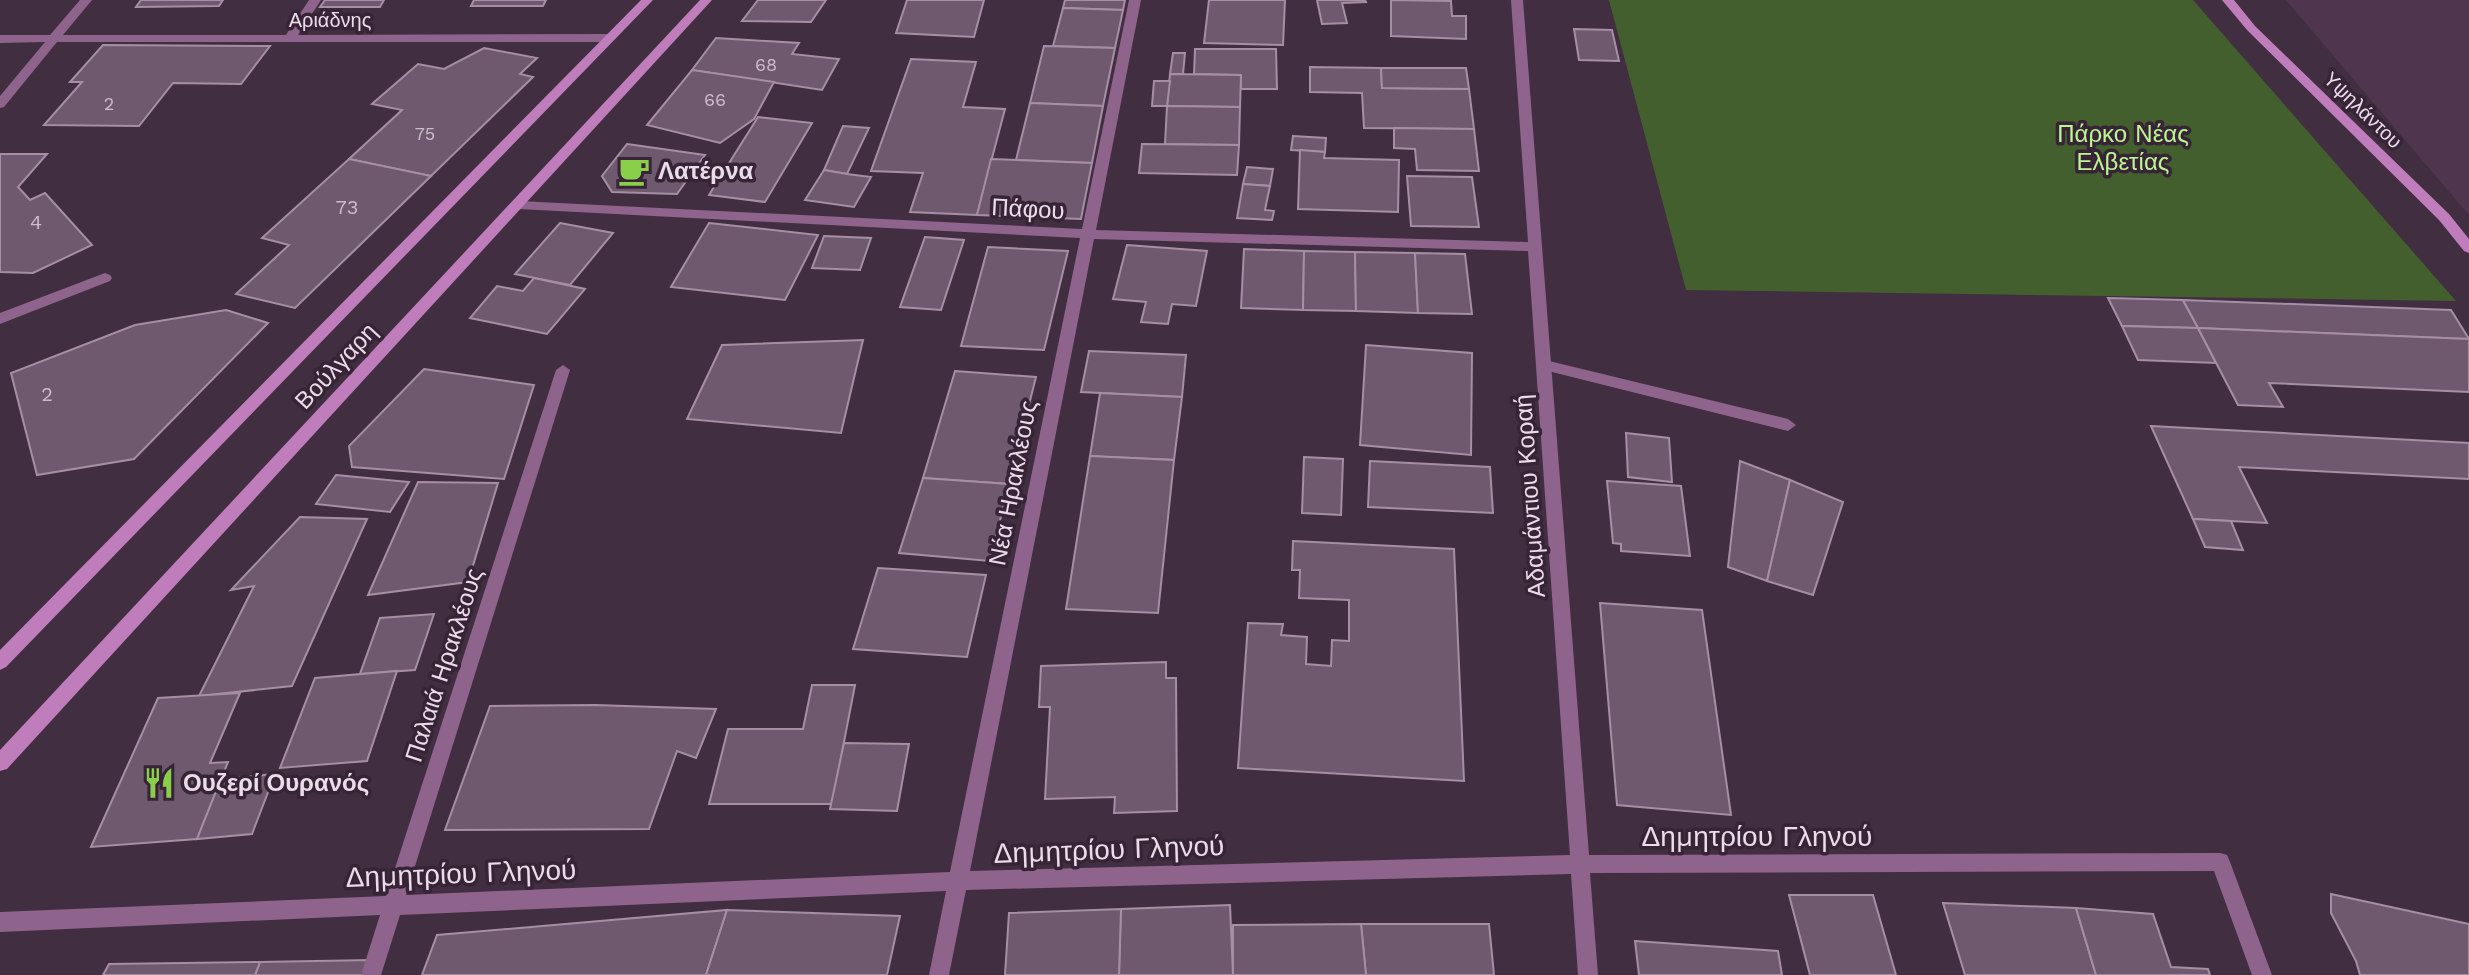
<svg xmlns="http://www.w3.org/2000/svg" width="2469" height="975" font-family="'Work Sans',sans-serif">
<rect width="100%" height="100%" fill="#422e41"/>
<polygon fill="#4f364e" points="2286,0 2469,0 2469,215"/>
<polygon fill="#445f2e" points="1609,0 2193,0 2456,301 1686,290"/>
<g fill="#6f596e" stroke="#a68ea5" stroke-width="2">
<polygon points="141,0 223,0 219,6 136,7"/>
<polygon points="325,0 384,0 380,7 320,7"/>
<polygon points="474,0 546,0 543,6 471,6"/>
<polygon points="758,0 826,0 811,22 742,21"/>
<polygon points="907,0 984,0 974,37 896,33"/>
<polygon points="1065,0 1125,0 1123,10 1063,8"/>
<polygon points="1209,0 1285,0 1283,45 1204,43"/>
<polygon points="1317,0 1365,0 1366,2 1342,3 1347,23 1322,24"/>
<polygon points="1391,0 1451,1 1452,16 1466,16 1466,39 1391,36"/>
<polygon points="1063,8 1123,10 1115,48 1053,46"/>
<polygon points="1574,29 1612,30 1619,61 1579,60"/>
<polygon points="716,38 799,43 792,54 839,59 822,90 692,70"/>
<polygon points="103,45 270,46 241,84 173,83 139,126 44,125 82,82 70,82"/>
<polygon points="1044,46 1115,48 1103,106 1030,103"/>
<polygon points="484,48 537,58 520,74 533,77 431,176 349,159 402,110 372,104 418,64 444,69"/>
<polygon points="1195,49 1276,49 1277,89 1241,89 1241,75 1194,74"/>
<polygon points="1173,53 1185,53 1183,74 1170,74"/>
<polygon points="911,59 976,62 963,107 1005,109 977,215 910,212 923,173 871,171"/>
<polygon points="1310,67 1381,68 1382,88 1469,89 1474,129 1364,128 1362,93 1310,92"/>
<polygon points="1381,68 1466,68 1469,89 1382,88"/>
<polygon points="692,70 774,82 754,119 720,143 647,125"/>
<polygon points="1170,74 1241,75 1240,107 1167,106"/>
<polygon points="1154,81 1170,81 1167,106 1152,106"/>
<polygon points="1030,103 1103,106 1092,163 1016,160"/>
<polygon points="1167,106 1240,107 1239,145 1165,144"/>
<polygon points="758,117 812,123 765,202 709,195"/>
<polygon points="843,126 869,128 847,174 824,170"/>
<polygon points="1394,128 1474,129 1479,171 1417,170 1415,149 1394,148"/>
<polygon points="1293,136 1326,138 1325,152 1291,150"/>
<polygon points="627,144 705,155 677,194 612,192 602,176"/>
<polygon points="1142,144 1239,145 1237,175 1139,173"/>
<polygon points="1300,150 1325,152 1324,158 1399,160 1398,212 1298,209"/>
<polygon points="0,154 47,154 18,187 30,200 45,193 92,245 33,273 0,272"/>
<polygon points="349,159 431,176 295,308 236,294 289,245 262,238"/>
<polygon points="991,159 1092,163 1081,219 977,215"/>
<polygon points="1247,167 1273,169 1270,186 1243,184"/>
<polygon points="824,170 847,174 871,177 854,207 805,200"/>
<polygon points="1407,176 1472,177 1479,227 1411,226"/>
<polygon points="1243,184 1270,186 1265,210 1274,211 1272,220 1237,218"/>
<polygon points="560,223 613,233 570,285 515,274"/>
<polygon points="709,223 818,235 785,300 671,287"/>
<polygon points="824,236 871,238 860,270 812,268"/>
<polygon points="925,237 964,240 941,310 900,307"/>
<polygon points="1127,245 1207,251 1196,306 1172,304 1168,324 1141,322 1146,302 1113,299"/>
<polygon points="988,247 1068,251 1044,350 961,346"/>
<polygon points="1244,249 1304,251 1303,310 1241,308"/>
<polygon points="1304,251 1355,252 1356,311 1303,310"/>
<polygon points="1355,252 1415,253 1418,313 1356,311"/>
<polygon points="1415,253 1465,254 1472,314 1418,313"/>
<polygon points="534,278 585,289 547,334 470,318 497,286 523,291"/>
<polygon points="2108,298 2183,300 2198,328 2122,326"/>
<polygon points="2183,300 2451,310 2469,339 2198,328"/>
<polygon points="226,310 268,323 134,459 37,475 11,373 135,325"/>
<polygon points="2122,326 2198,328 2216,363 2138,360"/>
<polygon points="2198,328 2469,339 2469,392 2269,383 2283,407 2238,405"/>
<polygon points="863,340 841,433 687,419 722,345"/>
<polygon points="1366,345 1472,353 1471,455 1360,445"/>
<polygon points="1089,351 1186,355 1182,397 1081,392"/>
<polygon points="424,369 534,385 504,479 352,467 349,446"/>
<polygon points="955,371 1036,377 1009,484 923,478"/>
<polygon points="1100,393 1182,397 1174,460 1090,456"/>
<polygon points="2151,426 2469,443 2469,479 2239,467 2267,523 2193,519"/>
<polygon points="1626,433 1669,438 1672,482 1628,477"/>
<polygon points="1090,456 1174,460 1158,613 1066,609"/>
<polygon points="1304,457 1343,459 1341,515 1302,513"/>
<polygon points="1370,461 1490,467 1493,513 1368,507"/>
<polygon points="1740,461 1790,480 1767,581 1728,567"/>
<polygon points="336,475 409,482 390,512 316,504"/>
<polygon points="923,478 1009,484 990,561 899,553"/>
<polygon points="1790,480 1843,502 1813,595 1767,581"/>
<polygon points="1607,481 1681,486 1690,556 1621,551 1621,544 1613,543"/>
<polygon points="418,482 498,483 468,582 368,595"/>
<polygon points="300,517 367,519 292,686 199,696 254,586 231,590"/>
<polygon points="2193,519 2231,521 2243,550 2205,547"/>
<polygon points="1293,541 1454,549 1464,781 1238,768 1248,623 1283,624 1281,635 1307,637 1306,664 1331,666 1332,640 1349,641 1349,600 1299,598 1300,570 1292,570"/>
<polygon points="878,568 986,575 967,657 853,649"/>
<polygon points="1600,603 1702,610 1731,815 1617,805"/>
<polygon points="434,614 415,670 360,674 380,618"/>
<polygon points="1166,662 1166,678 1176,678 1177,811 1114,813 1115,797 1045,799 1050,707 1039,707 1041,666"/>
<polygon points="397,671 367,761 280,768 315,678"/>
<polygon points="812,685 855,685 832,804 709,804 728,729 803,729"/>
<polygon points="240,693 210,763 228,762 197,839 91,847 158,698"/>
<polygon points="595,705 716,709 696,758 677,751 649,829 445,830 490,706"/>
<polygon points="844,743 909,744 897,811 830,809"/>
<polygon points="275,774 252,834 197,839 221,779"/>
<polygon points="2331,894 2469,924 2469,975 2360,975 2356,961 2331,913"/>
<polygon points="1789,895 1873,895 1896,975 1810,975"/>
<polygon points="1943,903 2076,908 2096,975 1965,975"/>
<polygon points="1230,905 1233,975 1119,975 1121,909"/>
<polygon points="2076,908 2153,914 2171,967 2208,969 2210,975 2096,975"/>
<polygon points="1121,909 1119,975 1005,975 1009,913"/>
<polygon points="727,910 706,975 422,975 437,935"/>
<polygon points="727,910 900,916 887,975 706,975"/>
<polygon points="1361,924 1489,924 1494,975 1366,975"/>
<polygon points="1361,924 1366,975 1233,975 1233,925"/>
<polygon points="1635,941 1778,951 1782,975 1639,975"/>
<polygon points="371,960 366,975 255,975 260,962"/>
<polygon points="260,962 255,975 103,975 109,964"/>
</g>
<g fill="none" stroke-linecap="round" stroke-linejoin="round">
<g fill="#8e648c" fill-rule="evenodd">
<polygon points="105,273 110,275 112,278 110,281 0,324 0,313"/>
<polygon points="1545,360 1788,419 1796,425 1788,431 1540,369 1538,365"/>
</g>
<g fill="#8e648c" fill-rule="evenodd">
<polygon points="80,0 92,0 63,35 286,35 309,0 321,0 298,35 609,34 615,38 609,42 57,42 4,107 0,108 0,96 45,42 0,43 0,35 50,35"/>
<path d="M1129,0H1141L1096,230L1528,242L1511,0H1523L1589,855L2220,853L2227,855L2230,862L2272,975H2252L2214,871L1590,873L1598,975H1578L1571,874L966,890L949,975H929L946,891L400,915L381,975H361L380,915L0,932V912L386,896L556,370L563,365L570,370L406,895L950,872L1080,238L519,209L512,205L519,201L1082,229ZM1094,239L1528,251L1570,855L970,871Z"/>
</g>
<g fill="#bf7dbc" fill-rule="evenodd">
<polygon points="641,0 653,0 6,667 0,670 0,650"/>
<polygon points="700,0 712,0 7,769 0,771 0,750"/>
<polygon points="2222,0 2234,0 2255,26 2449,214 2469,239 2469,253 2464,251 2439,220 2247,30"/>
</g>
</g>
<defs>
<symbol id="cafe-bare" viewBox="-9 -9 18 18"><path d="M-5.5-4.5H6V0H3Q3 3.5 0 3.5H-2.5Q-5.5 3.5-5.5 0ZM3-3.2v2h1.7v-2ZM-6 4.5H4V6H-6Z" fill="#89cf49" stroke="#372437" stroke-width="2.5" paint-order="stroke"/></symbol>
<symbol id="restaurant-bare" viewBox="-9 -9 18 18"><path d="M-5-6h1v4h1v-4h1v4h1v-4h1v5L-1.5 .5V6h-2V.5L-5-1ZM5-6V6H3V1.5H1.5Q1.5-4 5-6Z" fill="#89cf49" stroke="#372437" stroke-width="2.5" paint-order="stroke"/></symbol>
</defs>
<g fill-rule="evenodd">
<use href="#cafe-bare" x="612" y="149" width="44" height="44"/>
<use href="#restaurant-bare" x="137" y="761" width="44" height="44"/>
</g>
<g text-anchor="middle" stroke-width="7" stroke-linejoin="round" paint-order="stroke">
<g font-size="18" fill="#cbbcca">
<text x="766" y="71">68</text>
<text x="715" y="106">66</text>
<text x="109" y="110">2</text>
<text x="425" y="140">75</text>
</g>
<g font-size="20" fill="#eadde9" stroke="#372437">
<text x="330" y="27">Αριάδνης</text>
<text transform="translate(2363 110) rotate(44)" y="7">Υψηλάντου</text>
</g>
<g font-size="20" fill="#cbbcca">
<text x="347" y="214">73</text>
<text x="36" y="229">4</text>
<text x="47" y="401">2</text>
</g>
<g font-size="24" fill="#bcf690" stroke="#372437">
<text x="2123" y="142">Πάρκο Νέας<tspan x="2123" dy="28">Ελβετίας</tspan></text>
</g>
<g font-size="24" font-weight="bold" fill="#eadde9" stroke="#372437" text-anchor="start">
<text x="658" y="179">Λατέρνα</text>
<text x="183" y="791">Ουζερί Ουρανός</text>
</g>
<g font-size="24" fill="#eadde9" stroke="#372437">
<text transform="translate(1028 209) rotate(3)" y="8">Πάφου</text>
<text transform="translate(336 366) rotate(-47)" y="8">Βούλγαρη</text>
<text transform="translate(1013 483) rotate(-79)" y="8">Νέα Ηρακλέους</text>
<text transform="translate(1530 496) rotate(-94)" y="8">Αδαμάντιου Κοραή</text>
<text transform="translate(444 665) rotate(-72)" y="8">Παλαιά Ηρακλέους</text>
</g>
<g font-size="28" fill="#eadde9" stroke="#372437">
<text x="1757" y="846">Δημητρίου Γληνού</text>
<text transform="translate(1109 849) rotate(-2)" y="10">Δημητρίου Γληνού</text>
<text transform="translate(461 873) rotate(-2)" y="10">Δημητρίου Γληνού</text>
</g>
</g>
</svg>
